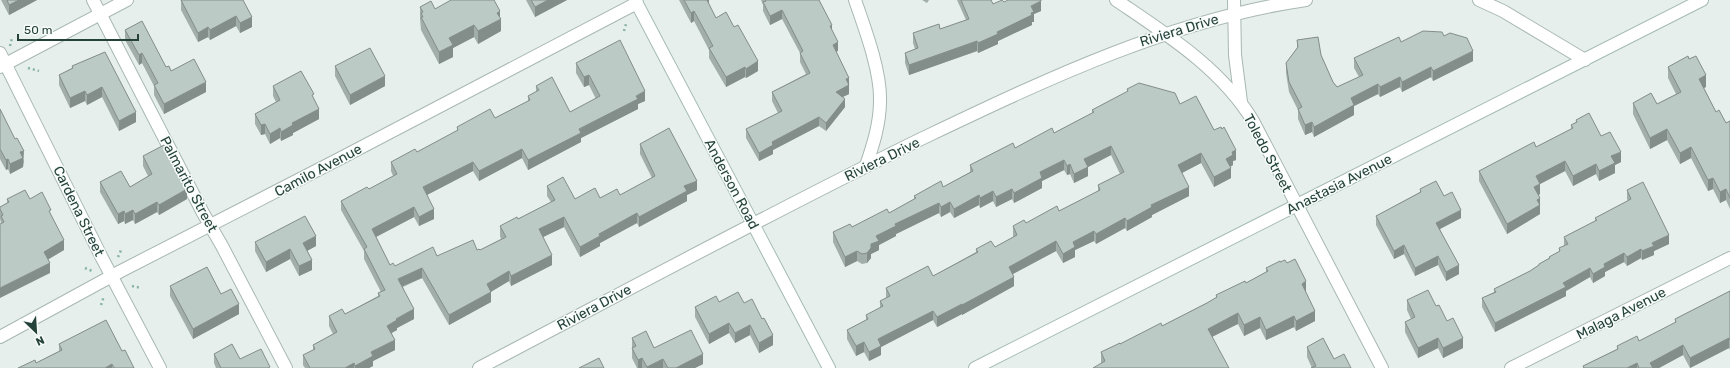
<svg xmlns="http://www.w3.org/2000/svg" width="1730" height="368" font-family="Rubik,sans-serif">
<rect width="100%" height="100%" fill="#e6efeb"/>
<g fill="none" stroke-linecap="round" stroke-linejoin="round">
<defs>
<g id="street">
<polyline points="93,0 203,213 222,246 286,368"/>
<path d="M855,0C865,29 881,71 880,101C880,124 873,145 866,166"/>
<path d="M1116,0C1166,34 1221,68 1253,121L1382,368"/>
<polyline points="1234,0 1235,55 1241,102"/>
<polyline points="1479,0 1503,11 1585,60"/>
<polyline points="0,53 102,258 160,368"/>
<polyline points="0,67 127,0"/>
<polyline points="0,337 121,271 339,159 637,3"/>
<path d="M479,368C626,291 772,212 921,139C1045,80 1169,20 1306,0"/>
<polyline points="1511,368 1730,258"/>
</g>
<g id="secondary">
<polyline points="635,0 829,368"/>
<polyline points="975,368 1702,0"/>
</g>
</defs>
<use href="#street" stroke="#a8b8b2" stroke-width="14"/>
<use href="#secondary" stroke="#a4bbb3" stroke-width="14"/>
<g stroke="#86b3a5" stroke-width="2.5" stroke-dasharray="2 3" stroke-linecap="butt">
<polyline points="624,31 626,24"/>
<polyline points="10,46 12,38"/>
<polyline points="28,68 39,71"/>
<polyline points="118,257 122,248"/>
<polyline points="85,268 92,271"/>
<polyline points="132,286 141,288"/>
<polyline points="101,305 104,296"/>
</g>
<use href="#street" stroke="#fff" stroke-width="12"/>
<use href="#secondary" stroke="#fff" stroke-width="12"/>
</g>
<g fill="#a1aea9">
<polygon points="1,0 37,0 9,15"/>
<polygon points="181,0 243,0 252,27 240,33 236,26 210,40 208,37 198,42 181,10"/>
<polygon points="526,0 567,0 535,17"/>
<polygon points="679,0 709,0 709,3 708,4 716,18 758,71 746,78 745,77 726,87 709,58 709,50 694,21 691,23"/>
<polygon points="761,0 819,0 832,31 838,51 836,51 849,87 849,94 843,97 845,107 826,131 819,126 773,150 773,154 759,161 746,138 746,129 778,113 772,101 772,92 806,74 800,62 800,53 782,19 770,25 763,11 763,5"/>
<polygon points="922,0 929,0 927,3"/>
<polygon points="957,0 991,0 993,4 1004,2 1041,11 1034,14 1034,22 1032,22 1032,25 998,41 998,44 978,53 977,51 909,75 905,63 905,53 915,49 913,43 913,33 940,29 966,20"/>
<polygon points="420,7 500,17 501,31 478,44 474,37 453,48 453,57 439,64 421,30 420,19"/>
<polygon points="125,30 166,67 171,71 206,92 164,114 154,95 154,86 142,63 139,65 125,40"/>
<polygon points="1444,36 1473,61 1433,81 1431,77 1402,92 1400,87 1380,97 1378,94 1354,106 1354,115 1314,137 1312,132 1305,135 1298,119 1298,110 1289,92 1286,73 1286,63 1297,48 1297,40 1321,55 1333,82 1337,87 1359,77 1354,68 1354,58 1401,42"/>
<polygon points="105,52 136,122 119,131 102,97 87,105 85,101 70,108 59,85 59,75 72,68 72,66"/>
<polygon points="1689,59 1706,87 1704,88 1716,112 1726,123 1730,121 1730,209 1726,200 1720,203 1713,189 1708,191 1691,158 1680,164 1667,140 1650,149 1633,114 1633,103 1657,104 1676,94 1668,78 1668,67"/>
<polygon points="576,63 645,101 638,104 638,109 581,138 581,142 528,170 522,158 479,181 473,171 427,195 434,219 419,226 414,217 376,237 390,265 395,266 437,256 477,250 480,250 501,239 500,236 500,226 518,219 551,202 547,196 547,186 575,199 600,198 620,195 652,178 640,154 640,144 697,190 687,195 687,201 639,227 637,223 600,243 600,246 580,257 564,227 543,237 552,265 511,286 509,281 491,292 491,302 449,325 422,278 403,287 414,319 397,328 397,330 392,333 395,350 373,361 373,366 369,368 305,368 303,365 303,355 313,350 313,345 333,334 329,326 329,316 345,314 378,296 378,293 381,292 364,259 364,251 341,210 341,201 369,189 393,176 391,171 391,162 417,152 457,131 457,127 495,118 528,101 528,96 536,92 536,86 570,112 596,99 589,85 584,87 576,73"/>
<polygon points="335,66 385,86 350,105 335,76"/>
<polygon points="273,86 314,99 319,119 293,133 293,135 281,141 280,138 270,144 265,134 261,135 255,124 255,114 276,102 273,96"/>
<polygon points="1127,89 1180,104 1214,130 1236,160 1233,161 1233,165 1230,167 1231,178 1214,187 1201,163 1182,173 1189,196 1152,215 1152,217 1127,231 1125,228 1096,244 1094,241 1075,250 1075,257 1063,263 1056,251 1013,274 1014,286 962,315 962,314 937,327 933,320 881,347 881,355 869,361 864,352 856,356 847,339 847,330 866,320 866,315 880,308 880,301 886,298 886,288 933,276 976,252 976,249 995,247 1013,237 1013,226 1026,223 1059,211 1098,191 1098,185 1120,174 1111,155 1088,167 1088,176 1074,183 1070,174 1067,175 1064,170 1042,181 1042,188 1014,203 1012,199 996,207 993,201 980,208 979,205 954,218 950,212 941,217 939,213 896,234 896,236 879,245 879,250 871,254 871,258 867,263 862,264 857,261 845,267 833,242 833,232 852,227 889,213 914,199 914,196 943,187 970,172 970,165 1054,133 1092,113 1092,110 1127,92"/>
<polygon points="0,109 24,161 23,167 10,174 8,169 6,170 0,159"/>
<polygon points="1576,120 1601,136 1621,162 1615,165 1615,173 1599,181 1596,174 1573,186 1565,171 1540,184 1540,194 1539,195 1540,208 1540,214 1507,234 1479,181 1479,171 1536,147 1571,129 1571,125 1576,122"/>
<polygon points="143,156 187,199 159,215 157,212 135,224 133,220 125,224 124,221 118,224 100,192 100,182 130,187 148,176 143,166"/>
<polygon points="1420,189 1444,196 1461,218 1440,229 1459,274 1446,281 1438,265 1415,276 1404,254 1394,259 1376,225 1376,216 1420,192"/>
<polygon points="1627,190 1669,244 1654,251 1654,255 1642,260 1641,258 1627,266 1624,262 1605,272 1605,276 1593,283 1590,277 1566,291 1566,296 1495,332 1482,307 1482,298 1494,292 1494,289 1530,271 1539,265 1539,264 1549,258 1549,257 1559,252 1559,248 1564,246 1564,237 1595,221 1595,218 1628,201 1627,199"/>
<polygon points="7,199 30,199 51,215 64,250 48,259 50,273 1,223 0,219 0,207 7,203"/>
<polygon points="255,242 316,246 307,251 312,270 299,276 290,259 266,272 255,251"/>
<polygon points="1280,262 1287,263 1306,292 1315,321 1296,331 1294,327 1266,340 1260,328 1244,336 1238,324 1101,364 1101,352 1162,326 1216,298 1216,295 1246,283 1266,272 1266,268"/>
<polygon points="170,286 221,294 239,314 193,339 170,296"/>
<polygon points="1730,291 1730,350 1729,348 1690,368 1683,355 1659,368 1583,368 1583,366 1617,349 1617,346 1639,341 1675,323 1675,319"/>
<polygon points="1407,300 1436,306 1447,321 1463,348 1443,358 1438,348 1418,358 1405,332 1405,322 1411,319 1407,310"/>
<polygon points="719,302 744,303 773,345 759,353 750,335 735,343 729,333 709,344 695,317 695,307"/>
<polygon points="632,338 654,348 703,364 695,368 637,368 632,358"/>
<polygon points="59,344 122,351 134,368 18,368 36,363 59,351"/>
<polygon points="1307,347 1334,359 1312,368 1307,357"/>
<polygon points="214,354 240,359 270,368 216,368 214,363"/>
</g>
<g fill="#838d89">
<polygon points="19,0 37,0 9,15 9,5"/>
<polygon points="548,0 567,0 535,17 535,7"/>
<polygon points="704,0 709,0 709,3 704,5"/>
<polygon points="1041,1 1041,11 1034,14 1034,22 1032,22 1032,25 998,41 998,44 978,53 978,43 997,32 1031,6"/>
<polygon points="782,10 782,19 770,25 770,16"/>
<polygon points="500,11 500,20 501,19 501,31 478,44 478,31 497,13"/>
<polygon points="694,11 694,21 691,23 691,13"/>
<polygon points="236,16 236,26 210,40 210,30"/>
<polygon points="252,17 252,27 240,33 240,23"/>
<polygon points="474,25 474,37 453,48 453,57 439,64 439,52 449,38"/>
<polygon points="832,25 832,33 830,26"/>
<polygon points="208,27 208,37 198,42 198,33"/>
<polygon points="977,41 977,51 909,75 909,65"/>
<polygon points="838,42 838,51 833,53 833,45"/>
<polygon points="1473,51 1473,61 1433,81 1433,71"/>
<polygon points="142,53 142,63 139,65 139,55"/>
<polygon points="758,61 758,71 746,78 746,69"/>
<polygon points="745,67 745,77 726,87 726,77"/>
<polygon points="1431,67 1431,77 1402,92 1402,82"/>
<polygon points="589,75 589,85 584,87 584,77"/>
<polygon points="1706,75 1706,87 1699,90 1699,79"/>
<polygon points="385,76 385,86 350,105 350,95"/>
<polygon points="1400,77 1400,87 1380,97 1380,87"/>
<polygon points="849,78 849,94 836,100 836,92 846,79"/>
<polygon points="206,82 206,92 164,114 164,104"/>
<polygon points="1378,84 1378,94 1354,106 1354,115 1314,137 1314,127 1351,98"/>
<polygon points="102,87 102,97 87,105 87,95"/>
<polygon points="85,91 85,101 70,108 70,98"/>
<polygon points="645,91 645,101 638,104 638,109 581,138 581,142 528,170 528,160"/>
<polygon points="845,99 845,107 826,131 826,123"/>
<polygon points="319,109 319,119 293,133 293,135 281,141 281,132 292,123"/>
<polygon points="136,112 136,122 119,131 119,121"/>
<polygon points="819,117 819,126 773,150 773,154 759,161 759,153 772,142"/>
<polygon points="1312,122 1312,132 1305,135 1305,125"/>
<polygon points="265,124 265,134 261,135 261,125"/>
<polygon points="280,128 280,138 270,144 270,134"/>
<polygon points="1667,129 1667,140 1650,149 1650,138"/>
<polygon points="1111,146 1111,155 1088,167 1088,176 1074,183 1074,174 1084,159"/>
<polygon points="1691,147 1691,158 1680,164 1680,153"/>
<polygon points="522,149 522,158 479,181 479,171"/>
<polygon points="1236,150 1236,160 1233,161 1233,165 1226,169 1226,159 1232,152"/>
<polygon points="24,151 23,167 10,174 10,164 20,152"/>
<polygon points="1621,152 1621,162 1615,165 1615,173 1599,181 1599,171 1611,156"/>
<polygon points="1201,153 1201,163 1178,175 1178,165"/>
<polygon points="8,159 8,169 6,170 6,160"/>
<polygon points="1064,160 1064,170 1042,181 1042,188 1014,203 1014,193 1040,172"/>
<polygon points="1565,161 1565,171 1536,186 1536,176"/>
<polygon points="473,162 473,171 423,197 423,187"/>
<polygon points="1070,164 1070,174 1067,175 1067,166"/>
<polygon points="1596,164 1596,174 1573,186 1573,176"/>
<polygon points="1231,168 1231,178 1214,187 1214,177"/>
<polygon points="1713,178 1713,189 1708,191 1708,180"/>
<polygon points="697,181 697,190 687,195 687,201 639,227 639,217 684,186"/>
<polygon points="1540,184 1540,194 1534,197 1534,187"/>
<polygon points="1189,187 1189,196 1152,215 1152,217 1127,231 1127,221 1151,205"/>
<polygon points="187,189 187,199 159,215 159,205"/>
<polygon points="1012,189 1012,199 996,207 996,197"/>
<polygon points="1726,189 1726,200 1720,203 1720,192"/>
<polygon points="993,191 993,201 980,208 980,198"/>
<polygon points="979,195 979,205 954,218 954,209"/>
<polygon points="1540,198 1540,214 1507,234 1507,224 1537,200"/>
<polygon points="157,202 157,212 135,224 135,214"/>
<polygon points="950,202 950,212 941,217 941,207"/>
<polygon points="939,203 939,213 896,234 896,236 879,245 879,250 871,254 871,258 867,263 867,253 871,244 876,236 895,224"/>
<polygon points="414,207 414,217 372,239 372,229"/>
<polygon points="434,209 434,219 419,226 419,217"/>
<polygon points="133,210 133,220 125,224 125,214"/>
<polygon points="1461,210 1461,218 1436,231 1436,223"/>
<polygon points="124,211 124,221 118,224 118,214"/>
<polygon points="637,213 637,223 600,243 600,246 580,257 580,247 599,234"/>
<polygon points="564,217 564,227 539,239 539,229"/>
<polygon points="1125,218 1125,228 1096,244 1096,234"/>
<polygon points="1094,231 1094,241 1075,250 1075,257 1063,263 1063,254 1073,242"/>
<polygon points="1669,235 1669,244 1654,251 1654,255 1642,260 1642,251 1652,243"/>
<polygon points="316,236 316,246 303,253 303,243"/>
<polygon points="64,240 64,250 44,262 44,252"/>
<polygon points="1056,241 1056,251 1009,276 1009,267"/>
<polygon points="1404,245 1404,254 1394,259 1394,251"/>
<polygon points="290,249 290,259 266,272 266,262"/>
<polygon points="1641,249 1641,258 1627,266 1627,257"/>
<polygon points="857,251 857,261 845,267 845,257"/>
<polygon points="1624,253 1624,262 1605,272 1605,276 1593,283 1593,274 1604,264"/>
<polygon points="552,255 552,265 511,286 511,276"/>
<polygon points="1438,256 1438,265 1415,276 1415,268"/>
<polygon points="312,260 312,270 299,276 299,266"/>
<polygon points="50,263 50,273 0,298 0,288"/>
<polygon points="1459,265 1459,274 1446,281 1446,272"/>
<polygon points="422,268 422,278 398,288 398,279"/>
<polygon points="1590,268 1590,277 1566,291 1566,296 1495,332 1495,323 1563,283"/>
<polygon points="509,271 509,281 487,294 487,284"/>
<polygon points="1014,277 1014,286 962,315 962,305"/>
<polygon points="1306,281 1306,292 1302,294 1302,284"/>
<polygon points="491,292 491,302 449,325 449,315"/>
<polygon points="239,304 239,314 193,339 193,329"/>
<polygon points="962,304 962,314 937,327 937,317"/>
<polygon points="414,309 414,319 397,328 397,330 387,335 387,326 396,319"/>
<polygon points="933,311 933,320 881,347 881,355 869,361 869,352 878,339"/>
<polygon points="1315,311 1315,321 1296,331 1296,321"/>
<polygon points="1238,313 1238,324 1208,339 1208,329"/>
<polygon points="1294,316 1294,327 1266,340 1266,330"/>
<polygon points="1260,317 1260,328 1244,336 1244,325"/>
<polygon points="729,323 729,333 709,344 709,334"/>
<polygon points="750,325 750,335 735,343 735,333"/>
<polygon points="773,335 773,345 759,353 759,343"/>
<polygon points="1438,338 1438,348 1418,358 1418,348"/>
<polygon points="1463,338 1463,348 1443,358 1443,348"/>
<polygon points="1729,338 1729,348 1690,368 1690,358"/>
<polygon points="395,340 395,350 373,361 373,366 369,368 355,368 355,366 371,352"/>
<polygon points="864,342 864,352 856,356 856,346"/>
<polygon points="1683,345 1683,355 1659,368 1650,368 1650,363"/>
<polygon points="703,354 703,364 695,368 676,368"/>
<polygon points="642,358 642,368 638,368 638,360"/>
<polygon points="663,359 663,368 647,368 647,367"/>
<polygon points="354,363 354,368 345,368"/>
<polygon points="1637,363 1637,368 1627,368"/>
<polygon points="112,364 112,368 105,368"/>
</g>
<g fill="#bbcac4" stroke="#838d89">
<polygon points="7,0 19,0 9,5"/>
<polygon points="181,0 243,0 252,17 240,23 236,16 210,30 208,27 198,33"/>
<polygon points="451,0 494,0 500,11 497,13 501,19 478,31 474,25 449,38 453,45 439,52 421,17 423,17 421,13 423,12 420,7 431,1 435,9"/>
<polygon points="531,0 548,0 535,7"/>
<polygon points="684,0 707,0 716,18 726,12 734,27 738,25 758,61 746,69 745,67 726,77 709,48 713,46 694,11 691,13"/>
<polygon points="765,0 819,0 832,25 830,26 838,42 833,45 849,78 846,79 849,85 836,92 845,99 826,123 819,117 772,142 773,145 759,153 746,129 782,111 772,92 810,73 800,53 803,51 782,10 770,16 763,2 766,1"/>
<polygon points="961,0 991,0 993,4 1002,0 1004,2 1008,0 1041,0 1041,1 1031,6 1034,12 1031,13 1032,15 997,32 998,34 978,43 977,41 909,65 905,53 918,48 913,33 939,24 940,29 969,19"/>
<polygon points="142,21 166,67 169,66 171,71 194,59 206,82 164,104 154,85 158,83 142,53 139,55 125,30"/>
<polygon points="1423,31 1442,32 1444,36 1450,33 1467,38 1473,51 1433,71 1431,67 1402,82 1400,77 1380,87 1378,84 1351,98 1354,105 1314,127 1312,122 1305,125 1298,109 1302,107 1289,82 1286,63 1298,47 1297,40 1318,37 1321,55 1333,82 1337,87 1363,75 1354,58 1399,37 1401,42"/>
<polygon points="620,40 645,91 636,96 638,99 579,129 581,133 528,160 522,149 479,171 473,162 423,187 434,209 419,217 414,207 372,229 390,265 393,263 395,266 433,247 437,256 473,240 477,250 479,249 480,250 506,237 500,226 517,217 518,219 555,200 547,186 563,177 575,199 595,188 600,198 617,189 620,195 655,176 640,144 669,128 697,181 684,186 687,191 639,217 637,213 599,234 600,236 580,247 564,217 539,229 552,255 511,276 509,271 487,284 491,292 449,315 422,268 398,279 414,309 396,319 397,320 387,326 395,340 371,352 373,356 355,366 354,363 345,368 310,368 303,355 315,349 313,345 337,332 329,316 342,309 345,314 380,296 378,293 385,290 364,249 367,247 341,201 367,187 369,189 397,174 391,162 415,149 417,152 458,130 457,127 490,109 495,118 530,100 528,96 539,90 536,86 552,77 570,112 600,96 589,75 584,77 576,63"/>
<polygon points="370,48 385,76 350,95 335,66"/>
<polygon points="105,52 136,112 119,121 102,87 87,95 85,91 70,98 59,75 73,68 72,66"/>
<polygon points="1688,56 1689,59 1696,56 1706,75 1699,79 1716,112 1719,110 1726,123 1730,121 1730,198 1726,189 1720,192 1713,178 1708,180 1691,147 1680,153 1667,129 1650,138 1633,103 1651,93 1657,104 1681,92 1668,67"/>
<polygon points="301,71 314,94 312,95 319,109 292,123 293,125 281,132 280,128 270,134 265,124 261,125 255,114 280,100 273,86"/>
<polygon points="1139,83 1175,93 1180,104 1196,96 1214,130 1221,127 1222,129 1224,127 1236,150 1232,152 1233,155 1226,159 1231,168 1214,177 1201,153 1178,165 1189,187 1151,205 1152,207 1127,221 1125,218 1096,234 1094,231 1073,242 1075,247 1063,254 1056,241 1009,267 1014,277 962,305 962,304 937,317 933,311 878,339 881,346 869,352 864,342 856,346 847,330 868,319 866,315 883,306 880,301 890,296 886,288 928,266 933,276 978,252 976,249 991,241 995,247 1017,235 1013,226 1024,220 1026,223 1057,206 1059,211 1100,190 1098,185 1124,172 1111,146 1084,159 1088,167 1074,174 1070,164 1067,166 1064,160 1040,172 1042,178 1014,193 1012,189 996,197 993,191 980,198 979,195 954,209 950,202 941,207 939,203 895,224 896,226 876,236 879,241 871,244 871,248 867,253 862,254 857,251 845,257 833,232 850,224 852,227 887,209 889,213 916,198 914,196 941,181 943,187 973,171 970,165 1013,143 1015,148 1052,128 1054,133 1094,112 1092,110 1128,91 1127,89"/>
<polygon points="0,109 15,139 17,138 24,151 20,152 23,158 10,164 8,159 6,160 0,149"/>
<polygon points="1589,113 1601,136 1610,132 1621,152 1611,156 1615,163 1599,171 1596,164 1573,176 1565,161 1536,176 1540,184 1534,187 1540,198 1537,200 1540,205 1507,224 1479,171 1534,142 1536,147 1573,128 1571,125 1577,122 1576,120"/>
<polygon points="164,145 187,189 159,205 157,202 135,214 133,210 125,214 124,211 118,214 100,182 121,171 130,187 152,174 143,156"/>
<polygon points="1436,181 1444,196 1452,192 1461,210 1436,223 1459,265 1446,272 1438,256 1415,268 1404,245 1394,251 1376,216 1421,192 1420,189"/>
<polygon points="1643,182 1669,235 1652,243 1654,246 1642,251 1641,249 1627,257 1624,253 1604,264 1605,267 1593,274 1590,268 1563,283 1566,287 1495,323 1482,298 1496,292 1494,289 1530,271 1539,265 1539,264 1550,258 1549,257 1560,251 1559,248 1568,244 1564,237 1597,220 1595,218 1631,199 1627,190"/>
<polygon points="25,190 30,199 42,192 51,210 49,211 64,240 44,252 50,263 0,288 0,224 4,222 1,216 3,215 0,209 0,207 9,202 7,199"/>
<polygon points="305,216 316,236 303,243 312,260 299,266 290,249 266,262 255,242"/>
<polygon points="1295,259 1306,281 1302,284 1315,311 1296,321 1294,316 1266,330 1260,317 1244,325 1238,313 1208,329 1229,368 1093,368 1105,361 1101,352 1120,343 1120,344 1161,323 1162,326 1207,303 1217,297 1216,295 1245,281 1246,283 1268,271 1266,268 1280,261 1280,262 1285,260 1287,263"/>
<polygon points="207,267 221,294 231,289 239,304 193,329 170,286"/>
<polygon points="1428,290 1436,306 1439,305 1447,321 1453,318 1463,338 1443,348 1438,338 1418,348 1405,322 1415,317 1407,300"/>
<polygon points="1730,291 1730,340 1729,338 1690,358 1683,345 1650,363 1653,368 1639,368 1637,363 1627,368 1584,368 1583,366 1618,349 1617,346 1637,336 1639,341 1676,322 1675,319"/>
<polygon points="738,292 744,303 752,299 762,319 764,318 773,335 759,343 750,325 735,333 729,323 709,334 695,307 716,296 719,302"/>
<polygon points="106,320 122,351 125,350 134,368 114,368 112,364 105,368 18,368 35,360 36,363 62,350 59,344"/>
<polygon points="691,330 703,354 676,368 668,368 663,359 647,367 642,358 638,360 632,348 636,346 632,338 646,331 654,348"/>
<polygon points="1323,338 1334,359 1344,354 1351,368 1311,368 1316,366 1307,347"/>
<polygon points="232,344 240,359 261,349 270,367 268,368 221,368 214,354"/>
<polygon points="599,358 604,368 579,368"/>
</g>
<g text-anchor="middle" stroke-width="3" stroke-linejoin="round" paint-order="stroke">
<g font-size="14" fill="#24423a" stroke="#f7fbf9">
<text transform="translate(1179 30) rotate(-17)" y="5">Riviera Drive</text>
<text transform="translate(1268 153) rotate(62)" y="5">Toledo Street</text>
<text transform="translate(882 159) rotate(-26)" y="5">Riviera Drive</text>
<text transform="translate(318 170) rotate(-28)" y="5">Camilo Avenue</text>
<text transform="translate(189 184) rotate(62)" y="5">Palmarito Street</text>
<text transform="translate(732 184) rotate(62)" y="5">Anderson Road</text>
<text transform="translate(1339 184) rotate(-27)" y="5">Anastasia Avenue</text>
<text transform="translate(79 211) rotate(64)" y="5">Cardena Street</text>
<text transform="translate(594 307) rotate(-28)" y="5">Riviera Drive</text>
<text transform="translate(1621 313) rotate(-27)" y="5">Malaga Avenue</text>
</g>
</g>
<g transform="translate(36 332) rotate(155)" stroke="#f7fbf9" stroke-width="3" paint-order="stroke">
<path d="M0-3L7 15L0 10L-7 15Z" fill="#24423a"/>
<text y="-6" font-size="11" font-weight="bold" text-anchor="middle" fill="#24423a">N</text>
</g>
<path d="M18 34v6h120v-6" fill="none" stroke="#24423a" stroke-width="2"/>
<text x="24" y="34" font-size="12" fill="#24423a" stroke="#f7fbf9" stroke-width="3" paint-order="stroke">50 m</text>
</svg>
